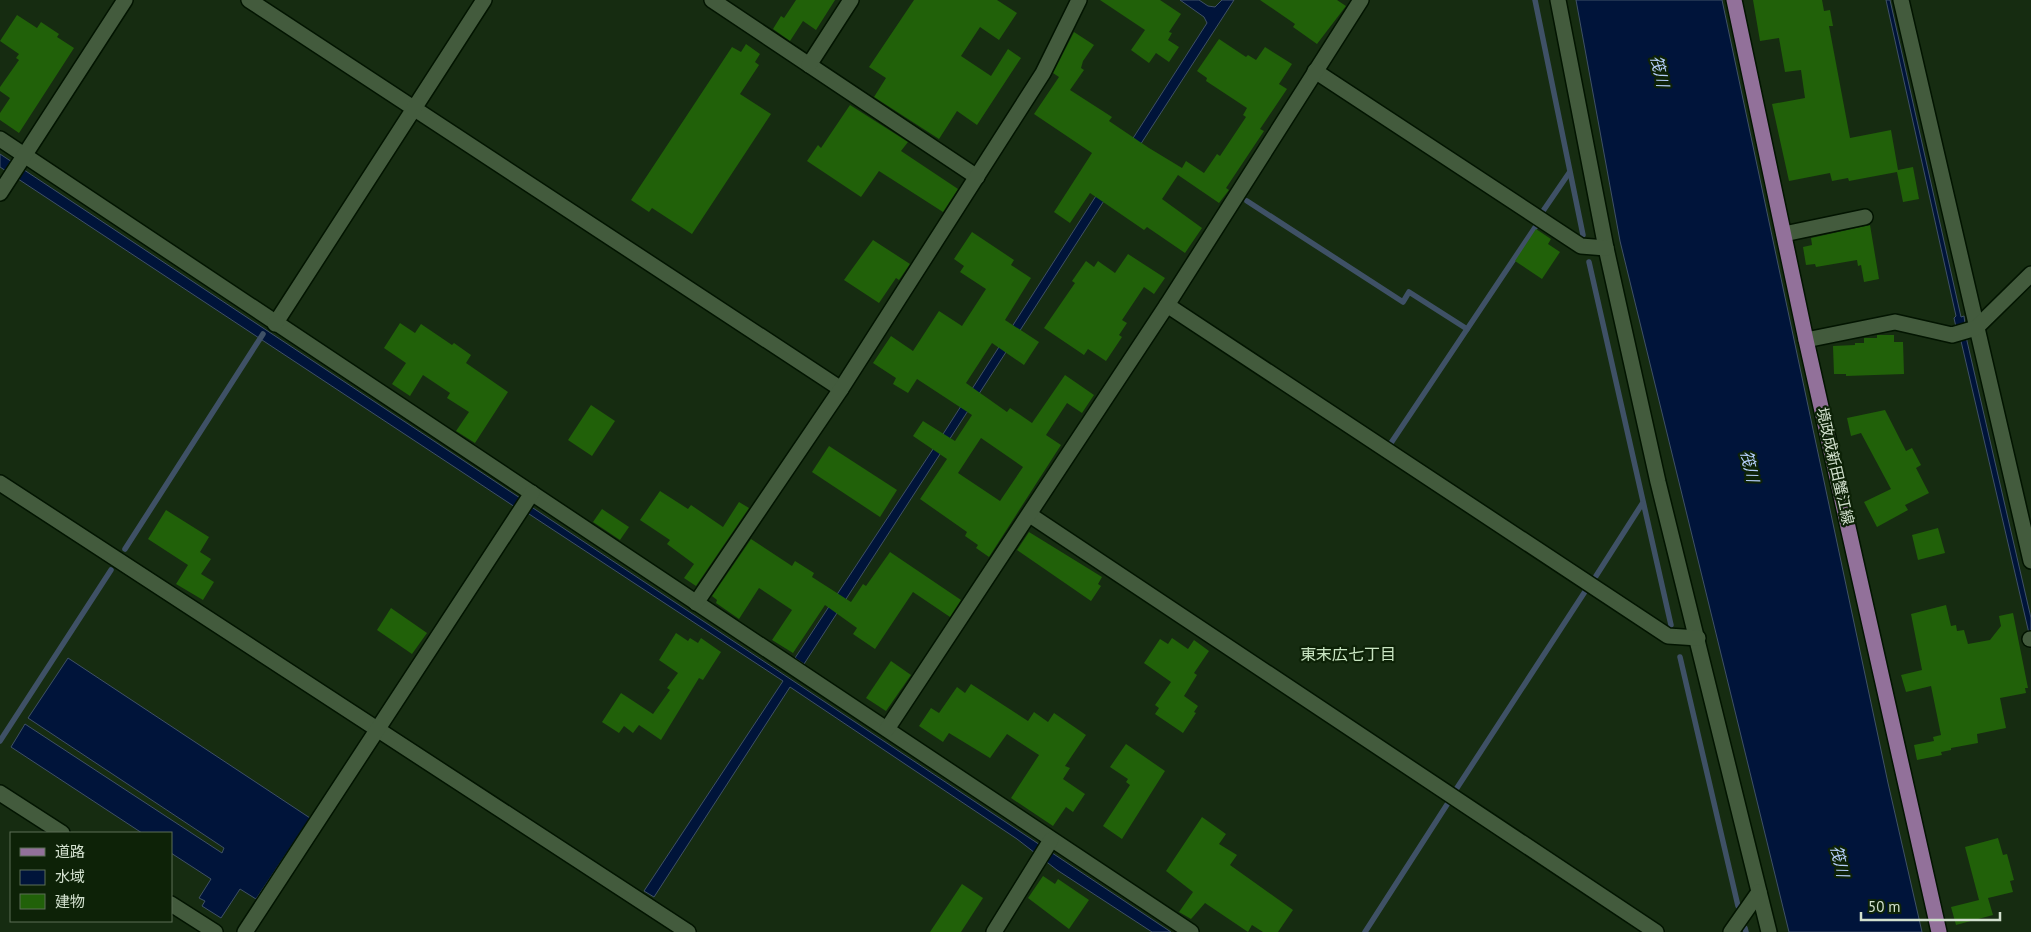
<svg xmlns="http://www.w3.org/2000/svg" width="2031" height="932" font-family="'PT Sans','Noto Sans JP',sans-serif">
<rect width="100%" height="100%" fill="#162c11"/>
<g fill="#00143a" stroke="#3f5166">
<polygon points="1180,0 1199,0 1208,6 1215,7 1222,0 1234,0 804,664 795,658 945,431 1207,23 1204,17"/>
<polygon points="1576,0 1722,0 1888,783 1922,932 1789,932 1620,241"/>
<polygon points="1886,0 1890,0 1961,317 1964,316 1967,341 2031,618 2031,642 1961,341 1959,341 1954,318 1956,316"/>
<polygon points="0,154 520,498 515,507 0,167"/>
<polygon points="530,506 1171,932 1152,932 1057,870 1017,839 790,687 654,897 644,891 783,681 526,512"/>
<polygon points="68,658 310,818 256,899 240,889 221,918 202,906 205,901 199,898 211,879 171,853 171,833 142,833 11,747 25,724 222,853 224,848 28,718"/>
</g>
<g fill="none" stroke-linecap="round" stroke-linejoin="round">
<g stroke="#3f5166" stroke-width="5.5">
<polyline points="1535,0 1583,235"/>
<polyline points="1247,201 1403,302 1409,292 1467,329"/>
<polyline points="1543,211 1569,173"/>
<polyline points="1589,262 1671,625"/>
<polyline points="1391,443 1536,226"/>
<polyline points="125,549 263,334"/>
<polyline points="1596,576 1642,504"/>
<polyline points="1680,657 1738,906"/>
<polyline points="0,741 111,570"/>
<polyline points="1455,791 1586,590"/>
<polyline points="1745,928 1746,932"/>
<polyline points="1365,932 1448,803"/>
</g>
</g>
<g fill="#216109" fill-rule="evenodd">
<polygon points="796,0 835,0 816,30 803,21 790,41 773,29 781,16 784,18"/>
<polygon points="914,0 997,0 1017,13 999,40 980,27 961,56 991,76 1008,49 1021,58 977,125 957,111 939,139 874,97 886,78 869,67"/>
<polygon points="1100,0 1160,0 1181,14 1169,32 1172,33 1168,40 1179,47 1169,62 1156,53 1149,63 1131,50 1145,30"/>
<polygon points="1260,0 1337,0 1346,6 1317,44 1293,27 1295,24"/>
<polygon points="1753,0 1822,0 1824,11 1830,10 1833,26 1829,26 1850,138 1891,130 1898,170 1913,167 1919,199 1903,202 1897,172 1849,181 1848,178 1832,181 1830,173 1789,181 1772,104 1805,98 1801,70 1785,72 1779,38 1760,41"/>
<polygon points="17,15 37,28 41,22 59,34 57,37 74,48 19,133 0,120 0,113 10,98 0,91 0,87 19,60 16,58 19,54 0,41"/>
<polygon points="1074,32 1094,45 1083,61 1081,68 1084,70 1070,90 1112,117 1109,121 1149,148 1182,168 1186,161 1204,173 1217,154 1220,156 1246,117 1243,115 1247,108 1206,81 1207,78 1197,71 1219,39 1246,57 1248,55 1256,60 1265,47 1292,64 1279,84 1287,89 1260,129 1264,131 1226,188 1229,190 1219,203 1178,175 1162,199 1202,228 1185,253 1147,227 1144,230 1090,193 1070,223 1054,212 1092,153 1034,114 1059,77 1053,73"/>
<polygon points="746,44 760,54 755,62 759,65 740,94 771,114 692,234 652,208 649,212 631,200 732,47 741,52"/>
<polygon points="850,105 908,142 901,151 958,189 943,212 879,171 861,197 807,161 818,145 821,148"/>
<polygon points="1870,225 1879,279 1864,282 1861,265 1858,266 1857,260 1816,267 1815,264 1806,265 1803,247 1812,245 1811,238"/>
<polygon points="1536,229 1551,239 1548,244 1560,252 1542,279 1515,261"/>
<path d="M972,232L1014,260L1011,265L1031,278L1005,320L1039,342L1024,365L992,343L966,383L1007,412L1010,408L1032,423L1065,375L1094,395L1082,413L1067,403L1046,435L1061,445L989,557L976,548L978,545L965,536L967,532L920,499L947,459L913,436L923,421L955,441L972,415L917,379L908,393L893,384L896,378L873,363L891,336L913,351L939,311L962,326L986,289L960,272L964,266L954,259ZM981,438L1023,467L1000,501L958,473Z"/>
<polygon points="873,240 910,264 899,280 896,278 879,303 844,280"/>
<polygon points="1128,254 1165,278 1154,294 1144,287 1122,320 1127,323 1119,335 1122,337 1106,361 1088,349 1084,355 1044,328 1075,283 1072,281 1086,261 1094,267 1098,261 1115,273"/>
<polygon points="400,323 415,333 421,324 452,345 454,343 471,355 466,363 508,392 475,443 456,431 469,412 447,398 450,393 423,375 410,396 392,384 406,363 384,348"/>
<polygon points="1877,335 1894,335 1894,342 1903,342 1904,374 1846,376 1846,374 1834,374 1833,346 1855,345 1855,343 1864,343 1864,338 1877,338"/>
<polygon points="591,405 615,421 592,456 568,440"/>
<polygon points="1885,410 1906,451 1912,448 1921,465 1916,468 1929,493 1905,505 1908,510 1877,527 1864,502 1891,489 1861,433 1851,436 1847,418"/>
<polygon points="829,446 897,490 880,517 812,472"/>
<polygon points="660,491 688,509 691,505 723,527 739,502 749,508 696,586 684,578 694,564 667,544 670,540 640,520"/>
<polygon points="602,509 629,527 620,540 593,522"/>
<polygon points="166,510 209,537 200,552 211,559 201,574 214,582 203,600 176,584 188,565 148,539"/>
<polygon points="1938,528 1945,553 1918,560 1912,535"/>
<polygon points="1029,532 1102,577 1098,584 1101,586 1091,601 1017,550"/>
<polygon points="751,539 792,566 795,561 814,573 812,577 851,602 863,584 866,586 890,552 961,600 950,617 913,592 875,649 853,634 857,628 825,605 793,653 772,640 792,610 759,588 739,619 716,603 717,600 712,596"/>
<polygon points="1946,605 1951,626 1956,625 1957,631 1964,630 1968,644 1990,640 2001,626 1999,616 2013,613 2028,688 2025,688 2026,693 2000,698 2006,728 1977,734 1978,743 1951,748 1951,750 1941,752 1942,755 1917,760 1914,745 1934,741 1933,737 1941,735 1931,686 1906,692 1901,675 1922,670 1911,614"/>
<polygon points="391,608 427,633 412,654 377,630"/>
<polygon points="676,633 688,641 690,638 698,643 701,638 721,652 703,680 699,678 661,740 639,725 633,733 624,726 619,733 602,722 621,693 653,714 670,690 667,688 678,673 659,660"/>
<polygon points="1172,638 1188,649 1194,640 1209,651 1194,673 1197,675 1184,696 1198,706 1194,712 1196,713 1183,733 1155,714 1159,708 1155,705 1171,682 1144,663 1160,639 1168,644"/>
<polygon points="891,661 911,675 886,711 866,698"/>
<polygon points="971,684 1028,721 1034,712 1048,722 1054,713 1086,735 1065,766 1070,768 1063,779 1085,794 1073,812 1066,807 1053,826 1011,798 1039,755 1007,734 990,758 949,733 943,742 919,726 931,708 939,713 957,687 965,693"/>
<polygon points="1126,744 1165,771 1122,839 1103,826 1130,785 1126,782 1128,779 1110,767"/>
<polygon points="1202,817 1226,834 1219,844 1237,855 1230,865 1293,910 1278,932 1263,932 1252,925 1248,932 1205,903 1191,919 1179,912 1193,892 1166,871"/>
<polygon points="1998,838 2003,855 2007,854 2014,880 2010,881 2013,892 1988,898 1993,915 1956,925 1951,907 1979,900 1965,847"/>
<polygon points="1043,876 1055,884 1058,879 1089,900 1069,929 1028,898"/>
<polygon points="962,884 983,898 961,932 930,932"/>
</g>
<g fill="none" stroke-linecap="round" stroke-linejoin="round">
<defs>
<g id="minor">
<polyline points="249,0 841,389"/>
<polyline points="712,0 977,177"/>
<polyline points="1558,0 1606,248 1658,482 1769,932"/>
<polyline points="1901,0 2031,561"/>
<polyline points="809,65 851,0"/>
<polyline points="1315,71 1581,246 1606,248"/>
<polyline points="0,139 1191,932"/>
<polyline points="0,193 125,0"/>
<polyline points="1784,234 1865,217"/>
<polyline points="1167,305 1668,636 1698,638"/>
<polyline points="275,324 484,0"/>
<polyline points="1806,340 1895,322 1952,335 1976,328 2031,274"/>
<polyline points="0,483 688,932"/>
<polyline points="1030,515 1656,932"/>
<polyline points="696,603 841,389 1043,73 1079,0"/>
<polyline points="2030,639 2031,639"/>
<polyline points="887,729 1167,305 1361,0"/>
<polyline points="0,793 62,833"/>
<polyline points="171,904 215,932"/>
<polyline points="245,932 532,493"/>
<polyline points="994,932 1051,840"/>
<polyline points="1731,932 1759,892"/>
</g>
<polyline id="major" points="1734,0 1806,340 1939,932"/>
</defs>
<use href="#minor" stroke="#021400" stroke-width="18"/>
<use href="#major" stroke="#021400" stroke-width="18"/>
<use href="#minor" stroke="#435b3d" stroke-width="15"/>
<use href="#major" stroke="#92719a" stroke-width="15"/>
</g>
<g text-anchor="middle" stroke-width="4.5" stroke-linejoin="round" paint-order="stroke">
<g font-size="15" fill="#d2e0ce" stroke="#0d2207">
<text transform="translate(1835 466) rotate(77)" y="5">境政成新田蟹江線</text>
</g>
<g font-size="16" font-style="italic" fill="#b4cef8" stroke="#0d2207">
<text transform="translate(1660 71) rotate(77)" y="6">筏川</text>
<text transform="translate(1750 466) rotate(77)" y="6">筏川</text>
<text transform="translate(1840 861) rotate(77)" y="6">筏川</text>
</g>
<g font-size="16" fill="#cae6c3" stroke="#0d2207">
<text x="1348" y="660">東末広七丁目</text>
</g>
</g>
<rect x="10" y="832" width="162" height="90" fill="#0d2207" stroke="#5c6e57"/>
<rect x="20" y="848" width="25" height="8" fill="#92719a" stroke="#5c6e57"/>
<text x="55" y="857" font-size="15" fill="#d2e0ce">道路</text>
<rect x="20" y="870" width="25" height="15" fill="#00143a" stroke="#5c6e57"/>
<text x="55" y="882" font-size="15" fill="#d2e0ce">水域</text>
<rect x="20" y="894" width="25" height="15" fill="#216109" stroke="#5c6e57"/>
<text x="55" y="907" font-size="15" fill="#d2e0ce">建物</text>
<path d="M1861 912v8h139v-8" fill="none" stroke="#d2e0ce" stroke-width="2.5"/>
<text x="1868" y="912" font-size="15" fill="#d2e0ce" stroke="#0d2207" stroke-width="4" paint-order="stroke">50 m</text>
</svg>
